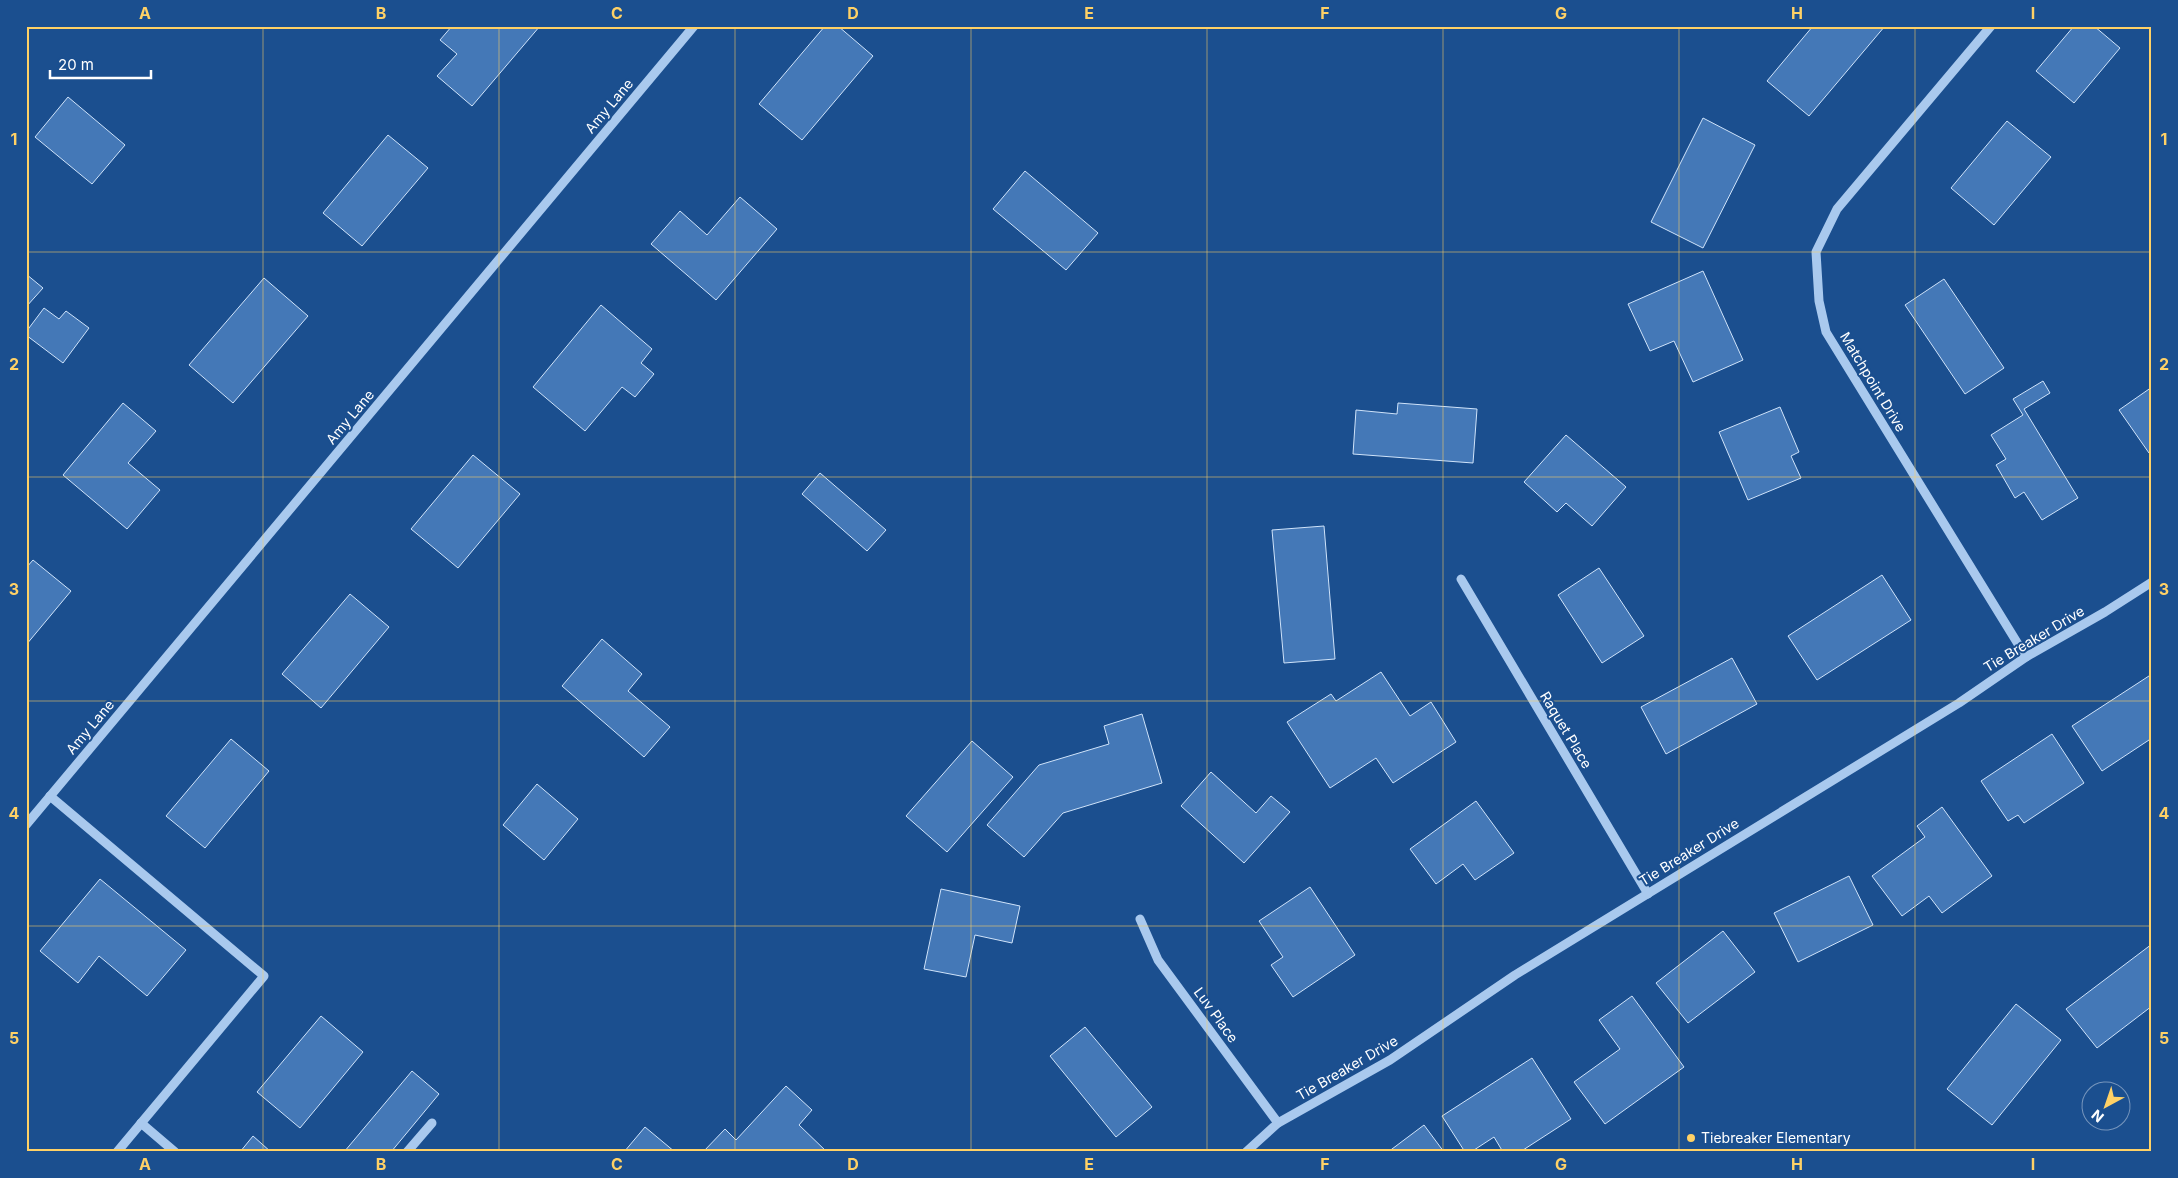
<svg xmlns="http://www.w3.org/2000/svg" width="2178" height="1178" font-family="Inter,sans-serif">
<rect width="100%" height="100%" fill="#1b4f8f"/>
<g fill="#4478b7" stroke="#cfe3fa">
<polygon points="452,26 540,26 472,106 437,76 457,54 440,40"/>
<polygon points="825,26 838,26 873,56 802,140 759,104"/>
<polygon points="1813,26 1885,26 1809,116 1767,81"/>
<polygon points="2074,26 2094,26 2120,48 2074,103 2036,71"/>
<polygon points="68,97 125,145 92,184 35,137"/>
<polygon points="1703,118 1755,145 1703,248 1651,222"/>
<polygon points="2007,121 2051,157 1994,225 1951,188"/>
<polygon points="388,135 428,168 362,246 323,213"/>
<polygon points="1025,171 1098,233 1066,270 993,209"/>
<polygon points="740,197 777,229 716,300 651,244 680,211 707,235"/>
<polygon points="1703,271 1743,360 1693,382 1674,341 1650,351 1628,304"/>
<polygon points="26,274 43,288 26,307"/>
<polygon points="264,278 308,316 233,403 189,365"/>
<polygon points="1944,279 2004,368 1965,394 1905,305"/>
<polygon points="601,305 652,349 641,363 654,374 635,397 622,387 585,431 533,387"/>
<polygon points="44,308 59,319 66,311 89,328 63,363 26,335 26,332"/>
<polygon points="2043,381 2050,393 2024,409 2078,498 2042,520 2024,492 2015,498 1996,465 2006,459 1991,435 2023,415 2013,399"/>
<polygon points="2152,387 2152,451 2149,453 2119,410"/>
<polygon points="123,403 156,431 128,463 160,490 127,529 63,475"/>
<polygon points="1398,403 1477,409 1473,463 1353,454 1356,410 1397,414"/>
<polygon points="1780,407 1799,452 1791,456 1801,478 1748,500 1719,432"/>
<polygon points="1566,435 1626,487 1592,526 1566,503 1557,512 1524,482"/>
<polygon points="473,455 520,494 458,568 411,529"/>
<polygon points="820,473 886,530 867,551 802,494"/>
<polygon points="1324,526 1335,659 1284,663 1272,530"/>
<polygon points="33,560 71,591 26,645 26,568"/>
<polygon points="1599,568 1644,636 1602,663 1558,595"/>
<polygon points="1882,575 1911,620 1817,680 1788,636"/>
<polygon points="350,594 389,627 321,708 282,674"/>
<polygon points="602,639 642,674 628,691 670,727 644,757 562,686"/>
<polygon points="1732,658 1757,704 1666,754 1641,707"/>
<polygon points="1381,672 1410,716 1431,702 1456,742 1393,783 1376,758 1330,788 1287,722 1331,694 1336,701"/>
<polygon points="2152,674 2152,738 2102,771 2072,726"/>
<polygon points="1142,714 1162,783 1063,813 1024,857 987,825 1039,765 1109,744 1104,726"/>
<polygon points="2052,734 2084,783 2024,823 2018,815 2008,821 1981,781"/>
<polygon points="231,739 269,771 205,848 166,816"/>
<polygon points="972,741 1013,777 947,852 906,816"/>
<polygon points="1211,772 1256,813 1271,796 1290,812 1244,863 1181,806"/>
<polygon points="537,784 578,819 544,860 503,825"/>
<polygon points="1476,801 1514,853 1475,880 1463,864 1436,884 1410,849"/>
<polygon points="1942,807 1992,876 1942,913 1929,896 1902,916 1872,876 1925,837 1917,826"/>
<polygon points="1849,876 1873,925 1798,962 1774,913"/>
<polygon points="100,879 186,950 147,996 99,956 78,983 40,951"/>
<polygon points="1310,887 1355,955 1293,997 1271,965 1283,957 1259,921"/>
<polygon points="941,889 1020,906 1012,943 975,935 966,977 924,969"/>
<polygon points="1723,931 1755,972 1688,1023 1656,983"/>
<polygon points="2152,944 2152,1006 2097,1048 2066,1009"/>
<polygon points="1632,996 1684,1067 1605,1124 1574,1082 1620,1049 1599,1020"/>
<polygon points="2016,1004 2061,1040 1992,1125 1947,1089"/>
<polygon points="321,1016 363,1052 300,1128 257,1092"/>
<polygon points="1085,1027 1152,1107 1116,1137 1050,1056"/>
<polygon points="1532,1058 1571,1119 1520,1152 1503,1152 1494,1137 1471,1152 1465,1152 1442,1116"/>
<polygon points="412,1071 439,1094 391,1152 344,1152"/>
<polygon points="786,1086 812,1110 799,1125 827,1152 703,1152 725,1129 736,1140"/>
<polygon points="1424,1125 1444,1152 1388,1152"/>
<polygon points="645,1127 675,1152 624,1152"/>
<polygon points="253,1136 271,1152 240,1152"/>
</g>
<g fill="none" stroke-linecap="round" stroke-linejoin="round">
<g stroke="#a9c9ee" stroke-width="9">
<polyline points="1991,26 1837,209 1816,252 1819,301 1826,332 2026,657"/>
<polyline points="1461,579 1648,894"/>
<polyline points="50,796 264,976 117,1152"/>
<polyline points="26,825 694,26"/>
<polyline points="1140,919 1158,960 1278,1123"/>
<polyline points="141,1123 175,1152"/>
<polyline points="407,1152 432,1123"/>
<polyline points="1246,1152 1278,1123 1390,1060 1515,975 1959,703 2026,657 2105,612 2152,582"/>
</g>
</g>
<path fill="none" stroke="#ffd166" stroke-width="1" stroke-opacity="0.55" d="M263,26V1152M499,26V1152M735,26V1152M971,26V1152M1207,26V1152M1443,26V1152M1679,26V1152M1915,26V1152M26,252H2152M26,477H2152M26,701H2152M26,926H2152"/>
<circle fill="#ffd166" stroke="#1b4f8f" stroke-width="2" cx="1691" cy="1138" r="5"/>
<g text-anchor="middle" stroke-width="4" stroke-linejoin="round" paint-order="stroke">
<g font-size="14" fill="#fff" stroke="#1b4f8f">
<text transform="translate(609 106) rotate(-50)" y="5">Amy Lane</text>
<text transform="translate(1873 382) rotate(59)" y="5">Matchpoint Drive</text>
<text transform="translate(350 417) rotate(-50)" y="5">Amy Lane</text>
<text transform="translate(2034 639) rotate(-31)" y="5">Tie Breaker Drive</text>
<text transform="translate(90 727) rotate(-50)" y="5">Amy Lane</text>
<text transform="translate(1566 730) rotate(59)" y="5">Raquet Place</text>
<text transform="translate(1689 852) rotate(-32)" y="5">Tie Breaker Drive</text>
<text transform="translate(1216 1015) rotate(54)" y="5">Luv Place</text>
<text transform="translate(1347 1068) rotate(-30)" y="5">Tie Breaker Drive</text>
</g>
<g font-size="14" fill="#fff" stroke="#1b4f8f" text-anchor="start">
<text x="1701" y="1143">Tiebreaker Elementary</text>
</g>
</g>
<rect width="2178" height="1178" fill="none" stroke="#1b4f8f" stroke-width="55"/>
<g transform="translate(2106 1106) rotate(220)"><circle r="24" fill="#1b4f8f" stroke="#7695bc"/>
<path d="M0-4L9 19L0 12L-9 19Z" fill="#ffd166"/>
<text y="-8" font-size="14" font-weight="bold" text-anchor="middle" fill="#ffffff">N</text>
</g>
<path d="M50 70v8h101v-8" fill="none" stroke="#ffffff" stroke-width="2.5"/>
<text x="58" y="70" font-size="15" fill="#ffffff" stroke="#1b4f8f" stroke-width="4" paint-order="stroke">20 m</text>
<rect x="28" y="28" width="2122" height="1122" fill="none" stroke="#ffd166" stroke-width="2"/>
<g font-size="16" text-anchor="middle" font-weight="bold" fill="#ffd166">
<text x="145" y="19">A</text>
<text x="381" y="19">B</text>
<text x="617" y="19">C</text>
<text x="853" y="19">D</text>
<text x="1089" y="19">E</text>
<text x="1325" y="19">F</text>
<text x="1561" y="19">G</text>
<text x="1797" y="19">H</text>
<text x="2033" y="19">I</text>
<text x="14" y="145">1</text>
<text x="2164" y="145">1</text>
<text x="14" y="370">2</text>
<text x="2164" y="370">2</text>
<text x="14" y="595">3</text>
<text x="2164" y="595">3</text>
<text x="14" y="819">4</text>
<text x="2164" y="819">4</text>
<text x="14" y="1044">5</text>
<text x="2164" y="1044">5</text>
<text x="145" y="1170">A</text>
<text x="381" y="1170">B</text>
<text x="617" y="1170">C</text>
<text x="853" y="1170">D</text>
<text x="1089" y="1170">E</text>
<text x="1325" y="1170">F</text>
<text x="1561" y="1170">G</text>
<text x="1797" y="1170">H</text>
<text x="2033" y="1170">I</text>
</g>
</svg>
